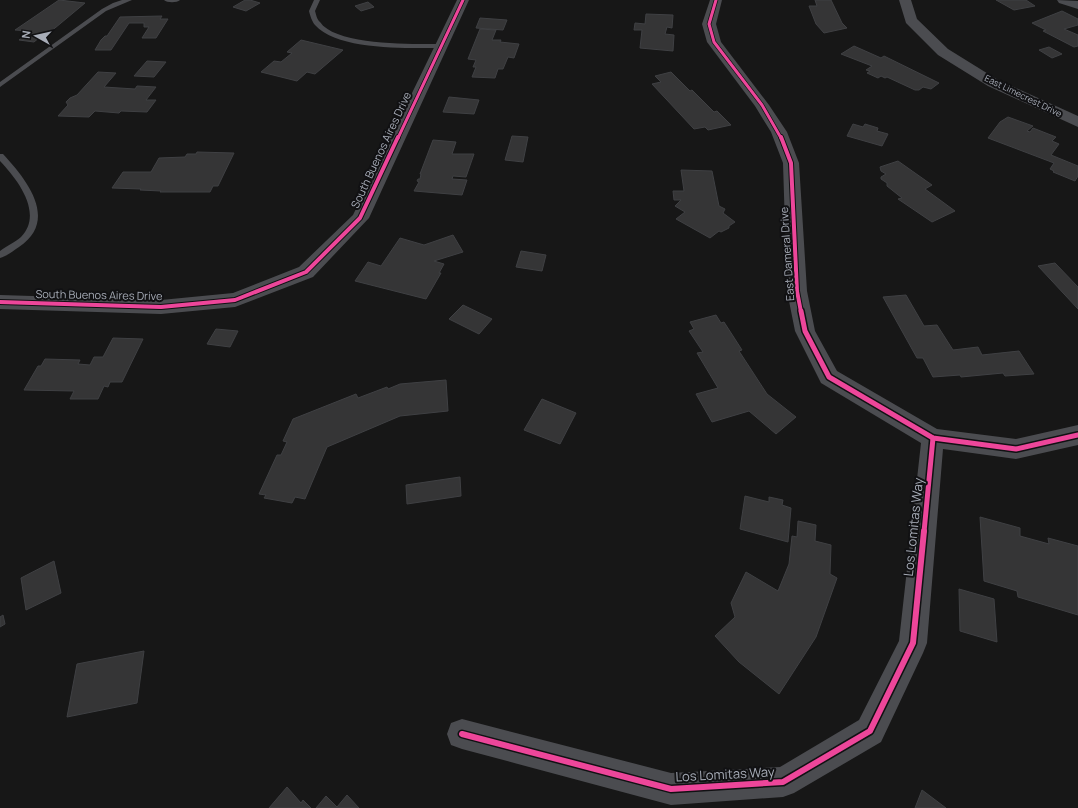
<svg xmlns="http://www.w3.org/2000/svg" width="1078" height="808" font-family="Manrope,sans-serif">
<rect width="100%" height="100%" fill="#171717"/>
<g fill="#353536" stroke="#3f4043">
<polygon points="59,0 85,3 49,33 46,32 34,42 19,40 30,31 15,30"/>
<polygon points="245,0 250,0 260,3 246,11 233,7"/>
<polygon points="815,0 831,0 842,23 847,28 824,33 816,24 809,6 817,6"/>
<polygon points="996,0 1026,0 1035,6 1014,10"/>
<polygon points="368,2 374,7 361,11 355,6"/>
<polygon points="1062,11 1078,19 1078,25 1064,29 1078,35 1078,46 1074,47 1043,31 1046,30 1032,23"/>
<polygon points="646,14 673,15 672,28 667,27 665,34 674,35 673,51 640,48 642,30 634,30 635,23 645,24"/>
<polygon points="162,16 160,19 168,19 156,38 142,38 149,27 144,27 144,23 129,23 111,50 95,50 101,40 105,36 107,36 120,17"/>
<polygon points="480,18 507,20 503,30 476,28"/>
<polygon points="480,29 496,30 492,40 501,40 500,42 519,44 514,58 508,57 503,69 498,69 495,78 472,77 476,67 473,67 476,60 468,59"/>
<polygon points="301,40 343,50 315,74 307,72 297,81 261,72 274,61 281,62 292,53 287,52"/>
<polygon points="854,46 881,58 884,56 939,83 931,89 923,87 919,90 915,90 887,77 885,78 881,76 878,78 867,73 870,71 866,70 872,66 841,54"/>
<polygon points="1049,47 1062,54 1052,58 1039,50"/>
<polygon points="147,61 166,62 154,77 134,76"/>
<polygon points="98,72 116,73 104,87 135,89 137,86 156,87 146,100 156,100 147,112 121,111 119,113 95,111 89,117 58,116 68,105 66,102 70,98 77,95"/>
<polygon points="671,72 690,91 692,90 714,112 717,111 731,125 708,130 705,127 694,129 652,84 661,82 655,76"/>
<polygon points="449,97 479,100 474,114 443,112"/>
<polygon points="1008,117 1033,126 1027,131 1030,132 1033,128 1056,137 1052,141 1059,144 1051,155 1078,166 1078,176 1075,181 1053,172 1054,171 1050,169 1054,163 988,138 1000,122"/>
<polygon points="853,124 863,127 865,124 878,128 877,131 888,134 882,146 847,136"/>
<polygon points="512,136 528,137 523,162 505,160"/>
<polygon points="433,140 456,142 452,154 474,154 466,177 453,176 452,179 467,180 462,195 414,191 419,182 417,181 418,179 420,179 421,174 420,174"/>
<polygon points="197,152 234,153 218,186 213,186 210,192 160,192 161,191 140,190 141,189 112,188 123,172 151,172 159,158 185,157 187,154 196,154"/>
<polygon points="898,161 932,185 925,189 955,211 932,222 898,199 902,198 887,186 887,183 881,179 881,177 886,174 881,171 880,167"/>
<polygon points="681,170 712,171 719,206 725,209 723,213 735,222 729,226 729,228 721,232 719,231 710,238 676,219 685,212 675,206 681,200 674,200 673,191 684,191"/>
<polygon points="453,235 463,252 434,261 444,264 439,273 441,273 426,299 355,281 368,262 381,266 400,238 424,245"/>
<polygon points="521,251 546,255 542,271 516,267"/>
<polygon points="1055,263 1078,287 1078,309 1038,266"/>
<polygon points="906,295 924,326 937,325 953,350 978,347 982,355 1019,351 1034,374 1005,376 1003,373 961,377 960,375 933,377 923,358 917,358 883,297"/>
<polygon points="463,305 492,319 479,334 449,319"/>
<polygon points="716,315 721,323 724,322 742,350 739,351 767,394 796,417 776,434 749,411 712,422 696,394 718,388 697,353 703,352 689,331 694,329 690,322"/>
<polygon points="216,329 238,331 230,347 207,344"/>
<polygon points="113,338 143,339 122,382 110,382 108,387 104,386 98,399 70,399 74,391 24,390 38,366 41,366 45,359 80,360 78,364 90,365 94,357 103,357"/>
<polygon points="446,380 448,411 400,416 327,447 305,499 295,497 292,503 264,498 266,495 259,494 277,455 281,455 287,442 283,441 293,419 356,394 358,398 387,387 388,389 400,384"/>
<polygon points="542,399 576,413 560,444 524,430"/>
<polygon points="460,477 461,496 407,504 406,485"/>
<polygon points="745,496 769,502 769,497 783,500 782,505 791,508 788,542 740,529"/>
<polygon points="980,517 1020,528 1020,536 1049,544 1048,538 1078,546 1078,615 1018,597 1017,591 984,581"/>
<polygon points="798,521 816,525 815,541 831,545 830,574 837,578 816,637 779,694 739,662 715,636 735,617 731,603 746,572 778,591 789,564 792,536 797,537"/>
<polygon points="54,561 61,593 26,610 21,578"/>
<polygon points="959,589 994,599 997,642 960,631"/>
<polygon points="3,615 5,624 0,627 0,617"/>
<polygon points="144,651 137,703 67,717 77,664"/>
<polygon points="287,787 301,803 303,800 311,808 269,808"/>
<polygon points="922,790 946,808 915,808"/>
<polygon points="347,795 359,808 316,808 326,796 337,807"/>
</g>
<g fill="none" stroke-linecap="round" stroke-linejoin="round">
<g fill="#4b4c50" fill-rule="evenodd">
<polygon points="122,0 132,0 106,11 0,87 0,82 102,9 113,3"/>
<path d="M164,0H180C177,3 167,3 164,0Z"/>
<path d="M314,0H320L315,11C316,14 317,20 320,22C336,46 414,44 441,44L444,46L441,48C409,48 338,51 315,25C312,22 310,15 309,11Z"/>
<path d="M0,154H3C27,180 59,220 19,247C13,251 7,256 0,258V251C6,246 16,242 21,237C44,213 17,179 0,161Z"/>
</g>
<g fill="#4b4c50" fill-rule="evenodd">
<polygon points="457,0 469,0 369,218 313,277 235,307 161,314 0,309 0,295 161,300 233,293 299,267 353,215"/>
<polygon points="710,0 722,0 716,24 721,42 769,105 787,132 799,163 807,291 815,331 837,371 937,429 1016,439 1078,425 1078,445 1016,459 943,449 927,643 923,653 881,742 794,793 783,797 671,805 462,749 451,745 447,734 451,723 462,719 671,773 780,767 859,720 899,641 921,443 821,383 795,331 787,291 783,163 771,132 755,106 707,42 702,24"/>
<polygon points="899,0 911,0 917,19 948,49 998,80 1078,116 1078,127 988,86 938,55 906,23"/>
<polygon points="1057,0 1078,1 1078,9 1059,3"/>
</g>
<defs>
<g id="cycleway-far3">
<polyline points="716,0 709,24 714,42 762,105 781,138"/>
<polyline points="398,138 463,0"/>
</g>
<g id="cycleway-far2">
<polyline points="781,137 791,163 797,291 801,312"/>
<polyline points="0,302 161,307 235,300 306,272 360,218 398,137"/>
</g>
<g id="cycleway-far1">
<polyline points="801,311 805,331 829,377 933,438 1016,449 1078,435"/>
<polyline points="924,532 933,438"/>
</g>
<polyline id="cycleway" points="462,734 671,789 783,782 870,731 913,643 924,531"/>
</defs>
<use href="#cycleway-far3" stroke="#111113" stroke-width="4.5"/>
<use href="#cycleway-far2" stroke="#111113" stroke-width="6"/>
<use href="#cycleway-far1" stroke="#111113" stroke-width="8"/>
<use href="#cycleway" stroke="#111113" stroke-width="9"/>
<use href="#cycleway-far3" stroke="#ed469a" stroke-width="3"/>
<use href="#cycleway-far2" stroke="#ed469a" stroke-width="4"/>
<use href="#cycleway-far1" stroke="#ed469a" stroke-width="5"/>
<use href="#cycleway" stroke="#ed469a" stroke-width="6"/>
</g>
<g text-anchor="middle" stroke-width="4" stroke-linejoin="round" paint-order="stroke">
<g font-size="9" fill="#a8adb8" stroke="#111113">
<text transform="translate(1023 96) rotate(26)" y="3">East Limecrest Drive</text>
</g>
<g font-size="11" fill="#a8adb8" stroke="#111113">
<text transform="translate(381 150) rotate(-65)" y="4">South Buenos Aires Drive</text>
<text transform="translate(787 254) rotate(-94)" y="4">East Dameral Drive</text>
<text transform="translate(99 295) rotate(1)" y="4">South Buenos Aires Drive</text>
</g>
<g font-size="13" fill="#a8adb8" stroke="#111113">
<text transform="translate(913 527) rotate(-84)" y="5">Los Lomitas Way</text>
<text transform="translate(725 774) rotate(-3)" y="5">Los Lomitas Way</text>
</g>
</g>
<g transform="translate(36 36) rotate(278)" stroke="#111113" stroke-width="3" paint-order="stroke">
<path d="M0-3L7 15L0 10L-7 15Z" fill="#a8adb8"/>
<text y="-6" font-size="11" font-weight="bold" text-anchor="middle" fill="#a8adb8">N</text>
</g>
</svg>
